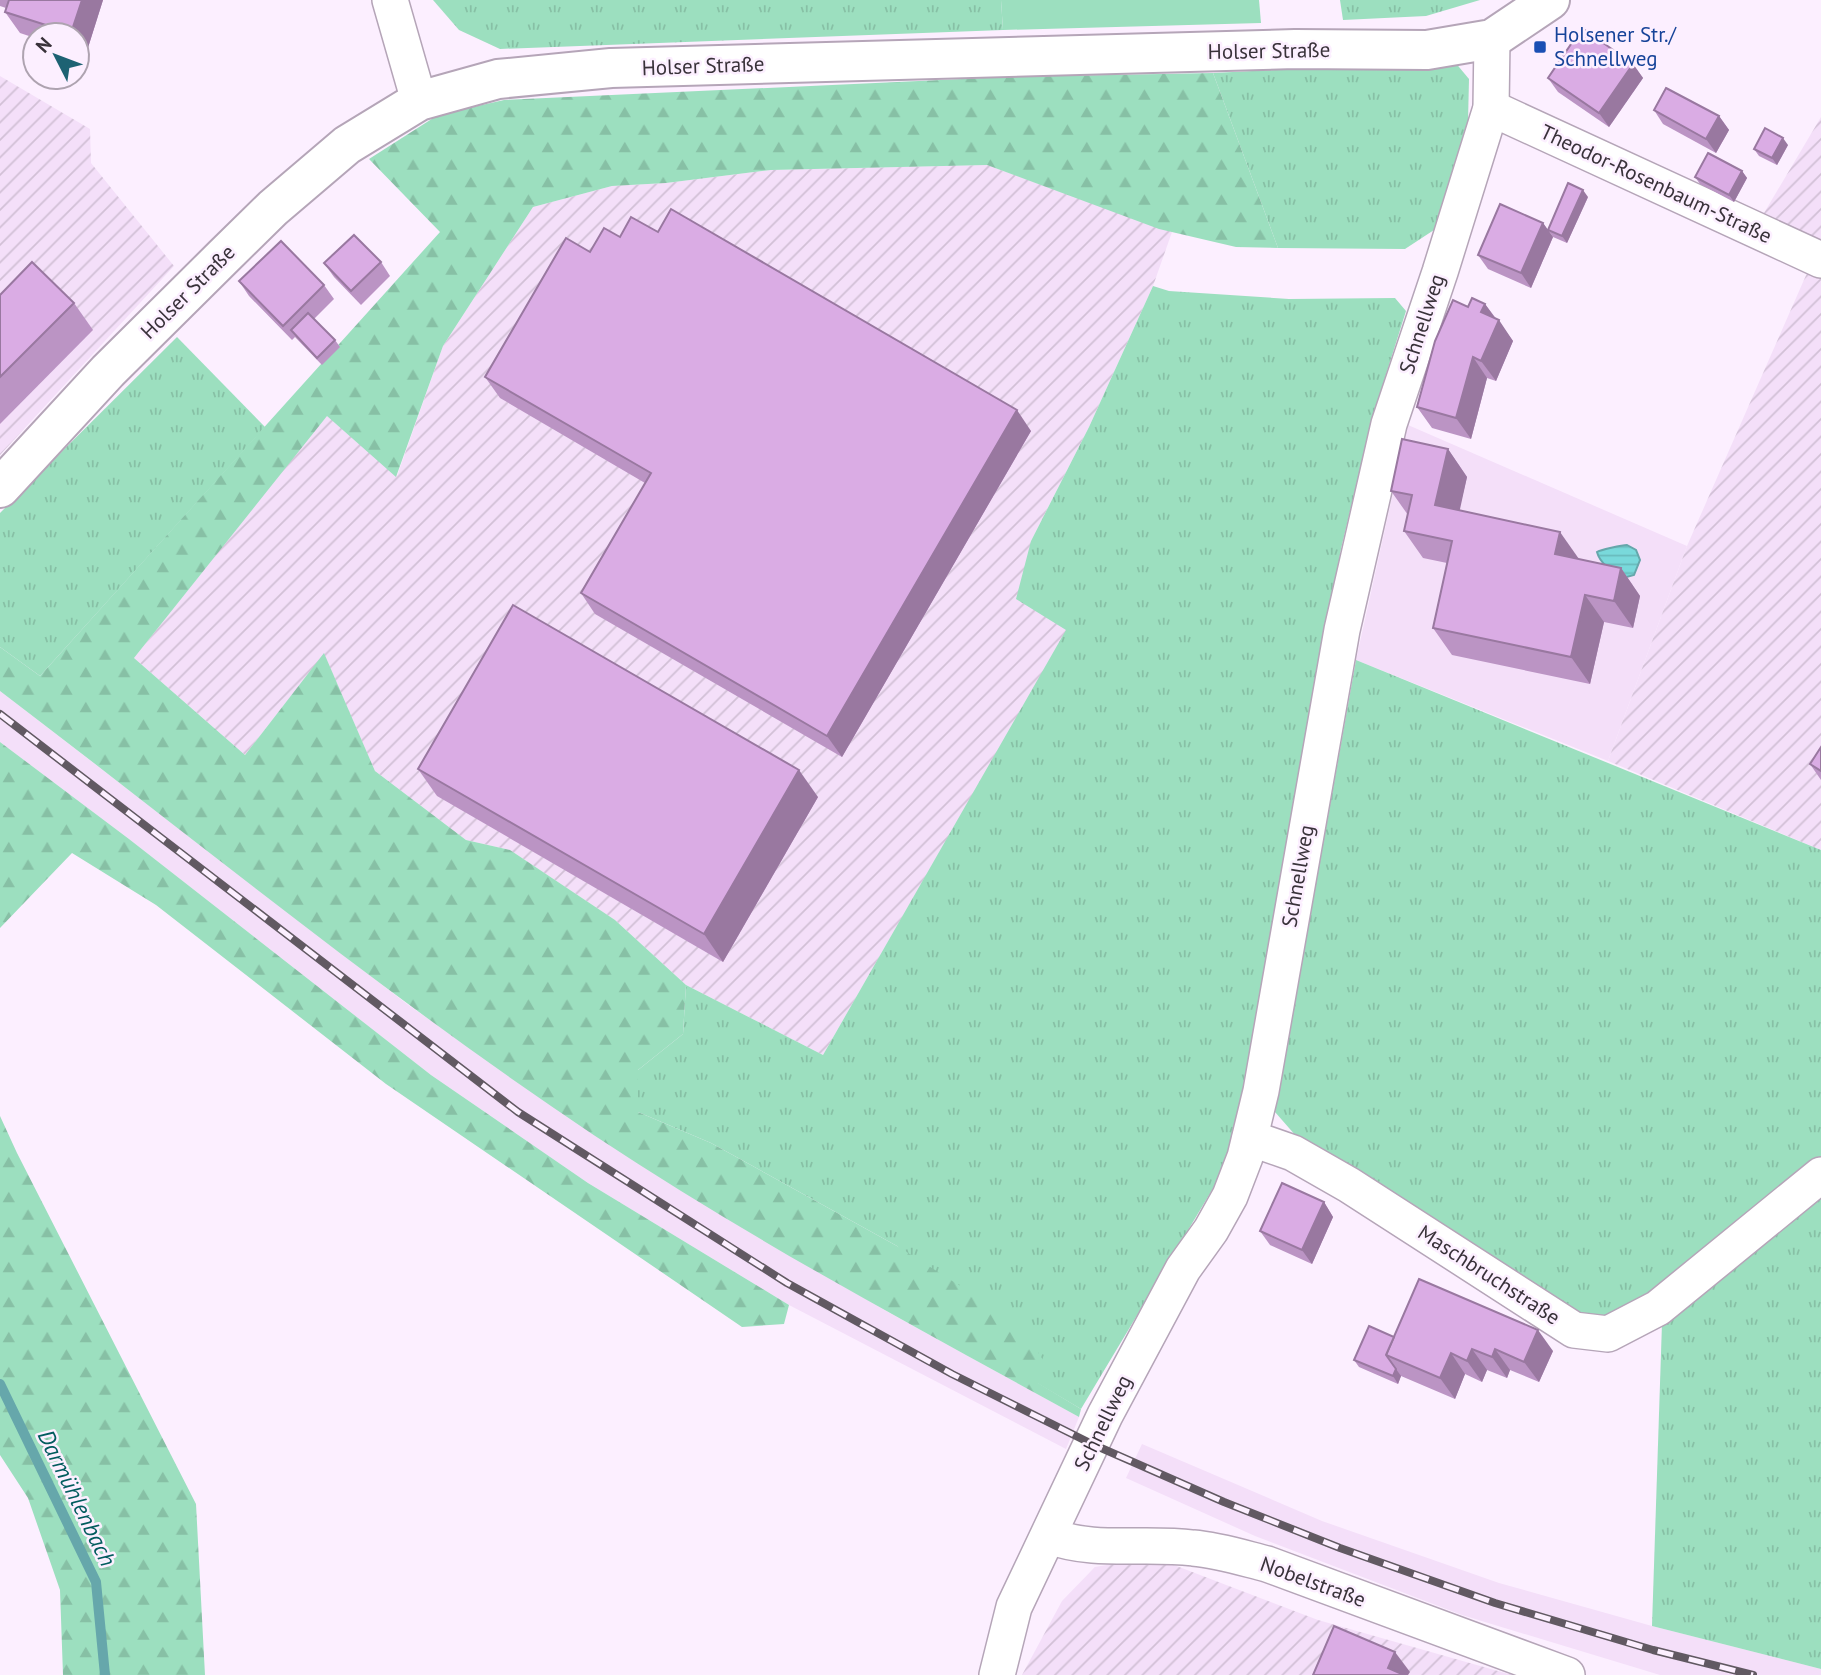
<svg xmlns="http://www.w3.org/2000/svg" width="1821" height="1675" font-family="'PT Sans',sans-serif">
<defs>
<pattern id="industrial-furrows" width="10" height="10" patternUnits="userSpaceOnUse" patternTransform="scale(1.75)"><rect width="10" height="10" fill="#f4dff9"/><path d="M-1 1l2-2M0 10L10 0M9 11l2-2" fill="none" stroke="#d2c0d6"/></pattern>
<pattern id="grass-tufts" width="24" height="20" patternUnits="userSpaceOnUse" patternTransform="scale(1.75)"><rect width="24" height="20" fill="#9cdfbf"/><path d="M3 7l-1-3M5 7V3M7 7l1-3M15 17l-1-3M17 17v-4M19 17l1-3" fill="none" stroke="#87c0a5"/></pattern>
<pattern id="forest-firs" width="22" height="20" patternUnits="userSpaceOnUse" patternTransform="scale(1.75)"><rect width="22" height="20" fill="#9cdfbf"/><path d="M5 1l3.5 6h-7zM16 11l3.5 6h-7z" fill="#87c0a5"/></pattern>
<pattern id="water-rules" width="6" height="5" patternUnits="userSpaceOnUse" patternTransform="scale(1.75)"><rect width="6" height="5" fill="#79d9db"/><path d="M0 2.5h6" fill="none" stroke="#69bbbd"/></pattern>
</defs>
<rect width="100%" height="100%" fill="#fcefff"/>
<g fill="#f4dff9">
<polygon points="1408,425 1687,546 1608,761 1356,660"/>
<polygon points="0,691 407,1004 543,1099 680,1190 888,1312 1079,1417 1066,1449 789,1305 588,1183 431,1075 129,839 0,742"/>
<polygon points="1142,1444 1322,1521 1499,1583 1652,1626 1821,1669 1821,1675 1660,1675 1462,1615 1255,1536 1126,1478"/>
</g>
<g fill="url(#industrial-furrows)">
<polygon points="0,76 90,129 91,163 174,266 0,455"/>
<polygon points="1821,117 1821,850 1608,761 1687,546 1818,248 1761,218"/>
<polygon points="987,165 1172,232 1153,286 1089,427 1031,541 1067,630 823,1055 686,985 615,920 510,850 466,840 375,771 324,654 245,755 134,658 327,415 397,476 443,346 533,207 612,186 666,183 771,170"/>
<polygon points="1153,1557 1318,1620 1512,1675 1022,1675 1062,1601 1095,1567"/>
</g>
<g fill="url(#grass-tufts)">
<polygon points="433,0 1001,0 1003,30 500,49 459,30"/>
<polygon points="1340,0 1480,0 1426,16 1343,20"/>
<polygon points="1454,61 1469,79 1468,122 1434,230 1405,249 1278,248 1213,73"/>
<polygon points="1153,286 1169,291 1289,299 1395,298 1406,311 1372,419 1341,549 1233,1155 1081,1409 1037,1383 897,1246 711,1143 638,1112 638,1070 683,1034 686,985 823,1055 1066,630 1016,599 1031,541 1089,427"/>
<polygon points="177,337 265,427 40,676 0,647 0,513"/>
<polygon points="1356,660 1821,850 1821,1161 1649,1300 1600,1320 1564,1309 1296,1136 1275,1112"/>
<polygon points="1821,1190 1821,1669 1652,1626 1662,1323"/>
</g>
<g fill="url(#forest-firs)">
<path d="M1213,73L1278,248L1236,247L1159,229L987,165L771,170L666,183L612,186L533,207L443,346L396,477L327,416L134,658L245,755L324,653L375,771L466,840L510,850L615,920L686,985L683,1034L638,1070V1112L711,1143L897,1246L1019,1323L1043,1360L1038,1383L1081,1409L1079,1417C946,1344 810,1271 681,1191C441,1042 224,861 0,691V647L40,676L440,232L369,159L438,115L504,100L1005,77Z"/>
<polygon points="0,742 129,839 431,1075 588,1183 789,1305 784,1324 742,1327 386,1084 156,905 72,853 0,928"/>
<polygon points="0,1116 17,1153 196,1504 205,1675 63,1675 60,1590 28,1498 0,1455"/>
</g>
<polygon fill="#9cdfbf" points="1001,0 1259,0 1261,23 1003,30"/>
<path fill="url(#water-rules)" stroke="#66a7ab" stroke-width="2" d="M1627,545L1636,550L1640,560L1634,575L1623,578C1613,572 1600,564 1597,552C1600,550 1622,545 1627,545Z"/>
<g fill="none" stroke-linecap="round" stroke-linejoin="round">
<polyline stroke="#66a7ab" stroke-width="10" points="0,1384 96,1582 105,1675"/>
<defs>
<g id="minor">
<polyline points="390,0 419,101"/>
<polyline points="1491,108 1821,260"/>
<polyline points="1250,1138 1293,1153 1349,1185 1574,1330 1608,1334 1658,1308 1821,1175"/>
<path d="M1049,1536C1095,1553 1144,1542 1193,1548C1218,1550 1243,1558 1267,1564L1567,1675"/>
<polyline points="997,1675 1014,1607 1105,1415 1183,1269 1211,1230 1230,1196 1245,1157 1261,1091 1342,630 1389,424 1440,272 1491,108 1492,39"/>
</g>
<polyline id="secondary" points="0,488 108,371 223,257 273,208 347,145 419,101 498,79 611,68 1295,49 1427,50 1492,39 1550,0"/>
</defs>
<use href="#minor" stroke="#b5a5b8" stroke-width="38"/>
<use href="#secondary" stroke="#b5a5b8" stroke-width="42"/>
<use href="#minor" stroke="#fff" stroke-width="35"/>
<use href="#secondary" stroke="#fff" stroke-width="38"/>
<defs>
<polyline id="rail" points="0,714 518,1112 787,1283 952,1374 1092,1444 1224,1502 1340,1548 1495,1603 1653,1650 1753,1675"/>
</defs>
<use href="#rail" stroke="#615962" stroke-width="8"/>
<use href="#rail" stroke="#fcefff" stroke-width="5" stroke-dasharray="16" stroke-linecap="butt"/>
</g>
<g fill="#bb94c4">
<polygon points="0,0 103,0 86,54 77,51 77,35 35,35 35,38 20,33 5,12 6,8 0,6"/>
<polygon points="1633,64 1643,78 1609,127 1558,92 1548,78"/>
<polygon points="1654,110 1719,116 1729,130 1716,153 1663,124"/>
<polygon points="1788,145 1777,165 1759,156 1754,149"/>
<polygon points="1742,171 1747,178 1734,202 1700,184 1695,177"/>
<polygon points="1588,197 1567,243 1553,237 1548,230"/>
<polygon points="1543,223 1553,237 1531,288 1488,269 1478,255"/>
<polygon points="658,232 1031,431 842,757 595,614 581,593 645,483 500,398 485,377 590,252"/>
<polygon points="381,262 390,276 361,305 334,277 324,263"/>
<polygon points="239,281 324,285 334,299 314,319 335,340 340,347 322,365 295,337 292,340 249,296"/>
<polygon points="0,295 74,303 93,330 0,424"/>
<polygon points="1485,304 1513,341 1496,381 1487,378 1471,439 1432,428 1417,407 1468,307"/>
<polygon points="1448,449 1467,477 1459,510 1579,559 1621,568 1640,596 1633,628 1604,622 1590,684 1452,655 1433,628 1447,563 1423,558 1404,531 1408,515 1391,491"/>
<polygon points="1821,747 1821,780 1810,764"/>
<polygon points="418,769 818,797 723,962 437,796"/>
<polygon points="1324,1202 1333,1217 1312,1264 1270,1245 1260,1231"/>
<polygon points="1394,1337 1553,1351 1539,1382 1510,1370 1507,1378 1487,1370 1482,1382 1465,1374 1455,1399 1401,1376 1398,1384 1359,1367 1354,1360"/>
</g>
<g fill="#9978a0">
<polygon points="82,0 103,0 86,54 77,41 77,35 73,35 71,33"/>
<polygon points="1633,64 1643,78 1609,127 1599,113"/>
<polygon points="1719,116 1729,130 1716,153 1706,139"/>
<polygon points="1783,138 1788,145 1777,165 1772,158"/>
<polygon points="1742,171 1747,178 1734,202 1729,195"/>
<polygon points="1583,190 1588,197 1567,243 1562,236"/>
<polygon points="1543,223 1553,237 1531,288 1521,273"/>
<polygon points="1485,304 1498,322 1499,320 1513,341 1496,381 1481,361 1481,312"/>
<polygon points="1473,357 1487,378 1471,439 1456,418"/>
<polygon points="1017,410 1031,431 842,757 827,736"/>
<polygon points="1448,449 1467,477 1455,532 1435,505"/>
<polygon points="1560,532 1579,559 1574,582 1555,554"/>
<polygon points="1621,568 1640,596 1633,628 1614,601"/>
<polygon points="1585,595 1604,622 1590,684 1571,657"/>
<polygon points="799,770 818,797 723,962 704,934"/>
<polygon points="1324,1202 1333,1217 1312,1264 1302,1250"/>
<polygon points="1538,1330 1553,1351 1539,1382 1524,1362"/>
<polygon points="1472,1349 1487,1370 1482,1382 1467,1361"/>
<polygon points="1495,1349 1510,1370 1507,1378 1492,1357"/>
<polygon points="1451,1353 1465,1374 1455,1399 1440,1378"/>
<polygon points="1396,1369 1401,1376 1398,1384 1393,1376"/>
<polygon points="1395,1652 1410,1672 1408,1675 1393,1675 1388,1668"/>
</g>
<g fill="#daace4" stroke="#9978a0" stroke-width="2">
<polygon points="9,0 82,0 71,33 5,12"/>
<polygon points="1582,28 1633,64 1599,113 1548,78"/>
<polygon points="1666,88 1719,116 1706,139 1654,110"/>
<polygon points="1765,128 1783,138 1772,158 1754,149"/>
<polygon points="1708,153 1742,171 1729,195 1695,177"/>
<polygon points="1568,183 1583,190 1562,236 1548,230"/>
<polygon points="1500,204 1543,223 1521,273 1478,255"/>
<polygon points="671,209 1017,410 827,736 581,593 651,473 485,377 566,238 590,252 604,228 620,237 631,217 658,232"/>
<polygon points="354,235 381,262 351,291 324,263"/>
<polygon points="281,241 324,285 283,326 239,281"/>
<polygon points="32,262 74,303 0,377 0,295"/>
<polygon points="1472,298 1485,304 1481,312 1499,320 1481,361 1473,357 1456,418 1417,407 1435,341 1453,300 1468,307"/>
<polygon points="308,313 335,340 317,358 291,330"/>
<polygon points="1402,439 1448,449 1435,505 1560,532 1555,554 1621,568 1614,601 1585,595 1571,657 1433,628 1452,541 1404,531 1412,495 1391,491"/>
<polygon points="513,605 799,770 704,934 418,769"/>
<polygon points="1821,747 1821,771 1810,764"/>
<polygon points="1282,1183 1324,1202 1302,1250 1260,1231"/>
<polygon points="1419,1279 1538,1330 1524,1362 1495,1349 1492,1357 1472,1349 1467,1361 1451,1353 1440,1378 1386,1355"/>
<polygon points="1369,1326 1394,1337 1386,1355 1396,1369 1393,1376 1354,1360"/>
<polygon points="1334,1626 1395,1652 1388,1668 1404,1675 1313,1675"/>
</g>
<rect fill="#1a4fb4" stroke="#fcefff" stroke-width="2.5" x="1533" y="40" width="14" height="14" rx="3.5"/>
<g text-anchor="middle" stroke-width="5" stroke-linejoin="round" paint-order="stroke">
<g font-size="21" fill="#164399" stroke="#fcefff" text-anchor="start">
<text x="1554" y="42">Holsener Str./<tspan x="1554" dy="24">Schnellweg</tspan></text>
</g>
<g font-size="21" fill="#39323a" stroke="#fcefff">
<text transform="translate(1269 51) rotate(-1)" y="7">Holser Straße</text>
<text transform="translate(703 66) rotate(-2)" y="7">Holser Straße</text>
<text transform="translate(1656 184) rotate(25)" y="7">Theodor-Rosenbaum-Straße</text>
<text transform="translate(188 292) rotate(-45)" y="7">Holser Straße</text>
<text transform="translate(1422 324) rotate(-72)" y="7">Schnellweg</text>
<text transform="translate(1298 876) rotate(-80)" y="7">Schnellweg</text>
<text transform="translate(1489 1275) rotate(33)" y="7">Maschbruchstraße</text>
<text transform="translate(1103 1423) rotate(-64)" y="7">Schnellweg</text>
<text transform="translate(1313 1582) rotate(20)" y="7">Nobelstraße</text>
</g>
<g font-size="23" font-style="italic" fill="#025c5e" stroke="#fcefff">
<text transform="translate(77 1498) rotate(64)" y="8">Darmühlenbach</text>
</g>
</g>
<g transform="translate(56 56) rotate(312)"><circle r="33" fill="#fcefff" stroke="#aea3b0" stroke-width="2"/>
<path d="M0-5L12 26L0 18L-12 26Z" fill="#1d6273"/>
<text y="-10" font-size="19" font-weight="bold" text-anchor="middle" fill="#39323a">N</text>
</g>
</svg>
